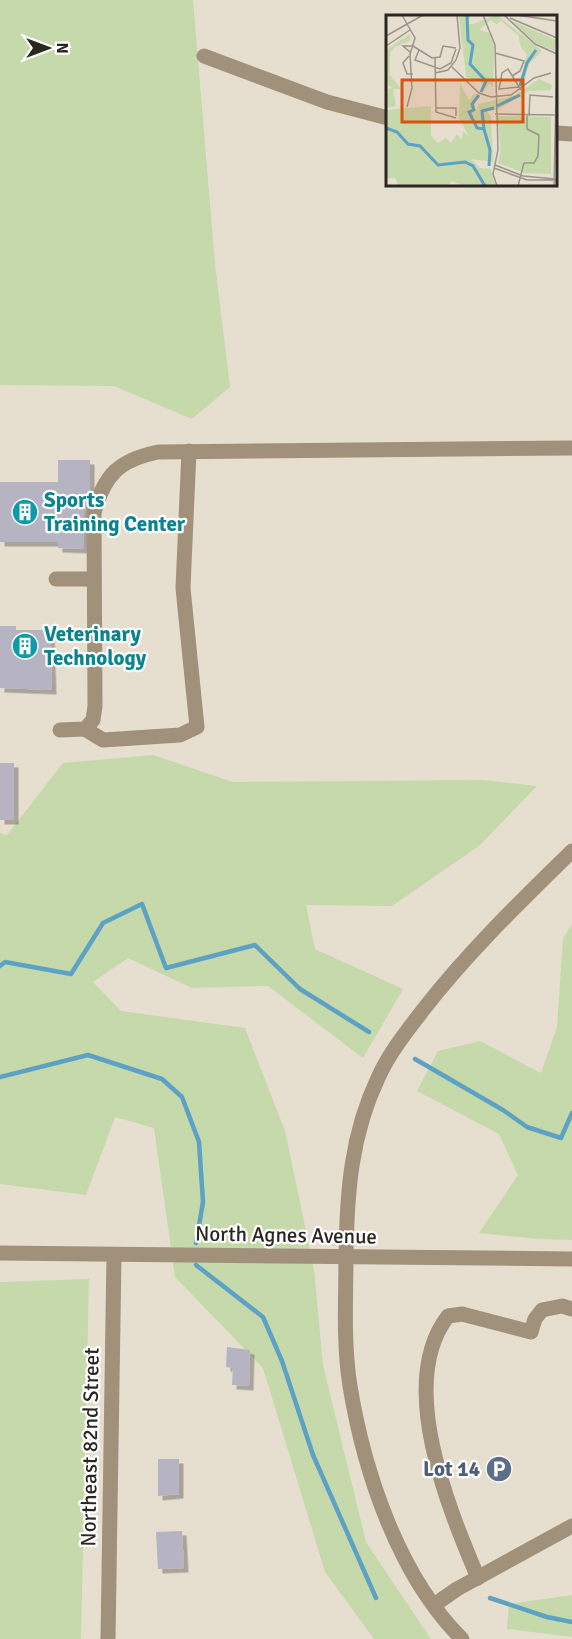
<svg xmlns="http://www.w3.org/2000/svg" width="572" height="1639" font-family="Signika,sans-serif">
<defs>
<filter id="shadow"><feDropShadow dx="4.5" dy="4.5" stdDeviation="0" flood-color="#0004"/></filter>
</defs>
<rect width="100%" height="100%" fill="#e6dfd0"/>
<g fill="#c5d9ab">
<polygon points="0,0 193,0 215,264 230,387 192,419 114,386 0,385"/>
<polygon points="153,755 233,782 484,780 537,786 479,846 392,906 306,905 315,949 403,989 363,1058 268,986 192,988 128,958 93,982 121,1011 245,1028 285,1131 314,1269 323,1365 366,1542 431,1639 374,1639 325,1572 263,1368 175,1277 154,1128 115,1117 86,1195 0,1184 0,833 7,835 63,763"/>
<polygon points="572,924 572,1240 538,1239 479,1233 518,1175 499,1134 417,1091 438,1051 480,1041 541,1073 557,1027 563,939"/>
<polygon points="89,1279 81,1639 0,1639 0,1282"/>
<polygon points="572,1595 572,1637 507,1629 509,1604"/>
</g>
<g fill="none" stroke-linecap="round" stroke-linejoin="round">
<g stroke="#5da1c4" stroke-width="4.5">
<polyline points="0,966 5,962 71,974 103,923 142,904 166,968 255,945 300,989 369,1032"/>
<polyline points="415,1059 503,1110 527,1127 561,1138 572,1113"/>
<polyline points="0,1077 88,1055 162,1079 182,1097 199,1142 203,1202 196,1243"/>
<polyline points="196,1265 263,1317 282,1361 313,1455 376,1598"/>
<polyline points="490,1598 547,1617 572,1622"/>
</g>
</g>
<g fill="#b6b3c3" filter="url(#shadow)">
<polygon points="58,460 90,460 90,494 84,513 84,549 58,548 58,542 0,542 0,482 58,482"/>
<polygon points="0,626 16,626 16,630 50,630 52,690 0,688"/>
<rect x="0" y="763" width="14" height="57"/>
<polygon points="227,1347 250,1350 249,1386 232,1385 233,1368 226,1367"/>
<polygon points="158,1459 179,1459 179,1494 158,1496"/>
<polygon points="182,1531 184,1568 158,1569 156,1532"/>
</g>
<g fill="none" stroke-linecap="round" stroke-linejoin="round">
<g stroke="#a2917a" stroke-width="15">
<polyline points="204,56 327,102 388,118"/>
<polyline points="556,133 572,134"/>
<polyline points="56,579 94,579"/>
<polyline points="85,729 103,740 180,735 197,727 183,588 189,451"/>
<path d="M60,730L85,729L93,720L95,706L94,513C104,475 119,460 158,452L572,448"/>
<polyline points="0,1253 572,1259"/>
<path d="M478,1578C449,1509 396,1383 448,1316L462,1314L531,1332L535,1319L542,1310L562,1306L572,1309"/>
<polyline points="434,1605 457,1589 572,1526"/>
<polyline points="108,1639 114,1255"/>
<path d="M462,1639C399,1577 364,1472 350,1386C343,1342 346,1298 346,1254C347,1192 351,1135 378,1078C389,1053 407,1031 423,1010C468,952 520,902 572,851"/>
</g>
</g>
<defs>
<symbol id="building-disc" viewBox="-11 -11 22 22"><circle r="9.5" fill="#0f9aa8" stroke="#fff"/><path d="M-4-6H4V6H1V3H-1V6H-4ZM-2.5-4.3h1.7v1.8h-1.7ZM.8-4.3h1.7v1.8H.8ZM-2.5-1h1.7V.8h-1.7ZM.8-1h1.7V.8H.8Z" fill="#fff"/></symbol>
<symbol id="parking-disc" viewBox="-11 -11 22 22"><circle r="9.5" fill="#5c6f8a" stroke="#fff"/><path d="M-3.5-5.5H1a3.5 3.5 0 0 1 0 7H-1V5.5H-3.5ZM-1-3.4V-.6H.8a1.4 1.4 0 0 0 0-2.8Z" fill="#fff"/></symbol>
</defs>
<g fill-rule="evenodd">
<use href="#building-disc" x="10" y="497" width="30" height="30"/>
<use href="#building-disc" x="10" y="631" width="30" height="30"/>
<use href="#parking-disc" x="484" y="1454" width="30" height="30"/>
</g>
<g text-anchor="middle" stroke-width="4.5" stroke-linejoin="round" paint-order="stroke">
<g font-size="21" font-weight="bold" fill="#0d838f" stroke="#fff" text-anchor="start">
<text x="44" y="507">Sports<tspan x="44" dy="24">Training Center</tspan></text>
<text x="44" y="641">Veterinary<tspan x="44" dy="24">Technology</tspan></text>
</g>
<g font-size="21" fill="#2a2722" stroke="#fff">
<text transform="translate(286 1235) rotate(1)" y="7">North Agnes Avenue</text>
<text transform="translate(90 1447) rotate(-89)" y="7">Northeast 82nd Street</text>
</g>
<g font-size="21" font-weight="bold" fill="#4e5e75" stroke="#fff" text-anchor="end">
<text x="480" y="1476">Lot 14</text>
</g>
</g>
<g transform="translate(386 15)">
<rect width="171" height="171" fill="#e6dfd0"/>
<path d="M73,0H84L83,9H87L111,0L156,36L143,49L137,70L134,65L141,39L135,32L132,20L115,6L111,9L104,5L93,15L104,18L108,33L107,72L103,69L97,77L95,67L80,62ZM126,6L170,25L169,36L149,28ZM24,19V26L8,32L4,38V60L15,74H7L10,91L0,93V74L7,73L0,69V35ZM153,64L166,70L165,75L143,76L111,95L100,96L105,101L107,147L85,144L94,153L105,154L109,171H78L66,166L61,171H13L9,163H0V95L45,91V121L52,128L60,123L65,128L71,119L76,125L77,116L83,122L73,103L74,68L83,85L89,78L94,81L89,88V100L92,89L130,80ZM111,101L165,102V159L139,158L112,148L115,135Z" fill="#c5d9ab"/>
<path fill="none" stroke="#5da1c4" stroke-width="3" d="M81,0L82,25L87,30L84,49L100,66L95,77M134,71L141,48L150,35M93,80L86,89L88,95L83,97L91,113L98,114L104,135L103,151M111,91L134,80M0,113L11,117L22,129L34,131L52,150L79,147L87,151L99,171M98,114L96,96L108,93"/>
<path fill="none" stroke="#9b958a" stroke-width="1.5" d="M16,0L29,23L24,39L26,73L21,92M97,0L109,30L112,135L107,159L111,171M118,0L149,29L171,39M130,0L171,6M124,3L171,23M0,21L37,0M0,31L24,15M27,31L46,43L54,42L57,31L70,33M33,35L29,45L54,54L65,48L70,34M24,37L17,31H26M109,38L138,46L134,56L126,61M23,41L17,48L21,59H27M49,43L50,97L70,103M66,52L93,78L105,82L125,80L148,63L165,58M49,58L62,55L70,45L74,33L71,0M133,72L113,74L116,58L122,54L135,75M50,93H70V101M109,99L170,100M143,101L144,80L167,82M138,148H148L152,141L153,120L141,114V99M109,150L137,161L169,164M108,153L141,165H171M132,171L138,148M168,171L171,34"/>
<path fill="#d5540e" fill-opacity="0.15" stroke="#d5540e" stroke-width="3" d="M16,65H137V107H16Z"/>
<rect width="171" height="171" fill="none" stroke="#2a2722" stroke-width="3"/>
</g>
<g transform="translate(48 48) rotate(90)" stroke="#ffffff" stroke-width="4.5" paint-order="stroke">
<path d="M0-4.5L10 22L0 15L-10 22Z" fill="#2a2722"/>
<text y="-9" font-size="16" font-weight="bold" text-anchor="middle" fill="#2a2722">N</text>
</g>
</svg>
